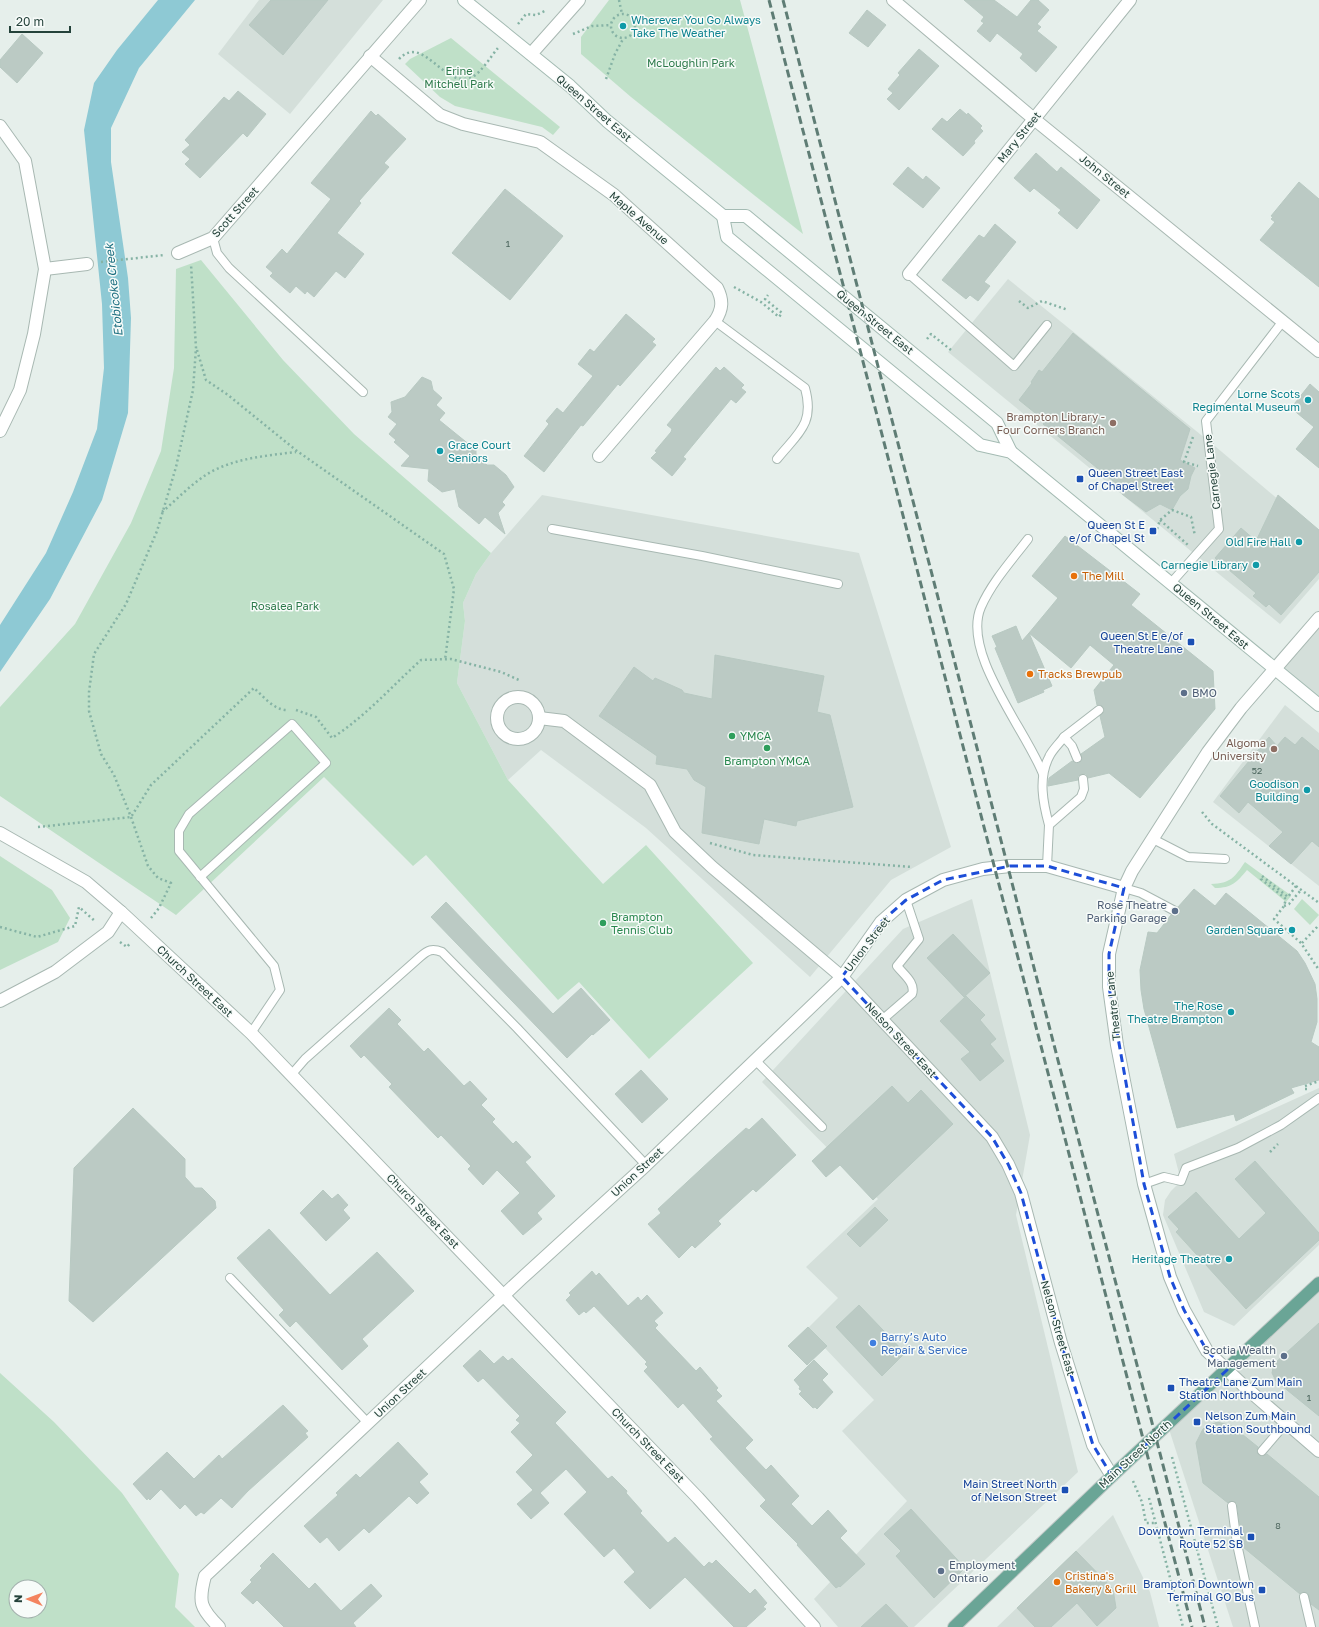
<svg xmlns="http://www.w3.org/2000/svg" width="1319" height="1627" font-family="'Golos Text',sans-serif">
<rect width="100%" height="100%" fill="#e6efeb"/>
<g fill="#d4dfda">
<polygon points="259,0 383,0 290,114 218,54"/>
<polygon points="1008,279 1216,447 1319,534 1319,579 1280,624 948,352"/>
<polygon points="542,495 859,553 951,847 891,880 810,977 646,828 541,750 508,780 457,683 465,621 463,603 476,574 491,553"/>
<polygon points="1319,618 1319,705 1275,669"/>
<polygon points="1285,705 1319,733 1319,886 1213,802"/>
<polygon points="972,899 1030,1135 1016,1215 1078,1472 914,1627 838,1627 814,1599 907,1501 842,1431 874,1400 807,1329 838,1298 806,1267 878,1199 762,1082 903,929"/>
<polygon points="1319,1088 1319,1245 1234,1326 1204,1312 1163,1215 1165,1200 1171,1191 1181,1181 1174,1154"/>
<polygon points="1319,1283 1319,1627 1233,1627 1167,1423"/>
<polygon points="1113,1515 1150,1592 1159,1627 997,1627"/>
</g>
<g fill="#bfe0c8" fill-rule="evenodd">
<polygon points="609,0 740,0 803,234 631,97 581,54 581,37"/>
<polygon points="451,38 560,127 553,135 542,127 455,106 440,97 405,64 410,59"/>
<polygon points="201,260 283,360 354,434 491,553 476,574 463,603 465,621 457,683 508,780 603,884 646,845 753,963 649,1059 579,982 558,1000 426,855 413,866 324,777 176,915 0,796 0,707 75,624 131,523 161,451 174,368 176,269"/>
<polygon points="0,856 52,890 70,918 58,942 0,970"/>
<path d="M1245,862L1289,894L1291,896L1286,902L1247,870C1237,882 1232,888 1215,888L1211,884C1231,883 1234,878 1245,862Z"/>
<polygon points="1302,899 1319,915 1310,925 1294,909"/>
<path d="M0,1373L54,1422L122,1493L179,1574L175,1607L195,1627H0ZM16,1587H40V1611H16Z"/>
</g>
<polygon fill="#8ec9d4" points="158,0 195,0 139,68 111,128 111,162 128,278 131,318 128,413 102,500 50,599 0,672 0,625 46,553 73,492 97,429 104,368 102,304 84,130 94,83 117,50"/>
<g fill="#bbcac4" stroke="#b8c9c2">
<polygon points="271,0 328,0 283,55 249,25"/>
<polygon points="964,0 994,0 1017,17 1031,0 1038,0 1049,10 1037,24 1041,27 1037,31 1057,47 1036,72 1020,58 1023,54 997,33 990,42 977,31 984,23 981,21 984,17"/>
<polygon points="867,10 886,25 868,47 849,33"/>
<polygon points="22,34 43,53 17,83 0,67 0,60"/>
<polygon points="919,49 939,66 899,110 887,99 893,93 888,89 900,75 898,73"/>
<polygon points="238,91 266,114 247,137 243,133 200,178 185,164 190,159 182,152 190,145 185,140 224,97 229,101"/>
<polygon points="960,109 967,115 968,113 982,126 980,128 983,131 974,141 975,143 963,156 932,129 942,118 947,122"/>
<polygon points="371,111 376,116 378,114 406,139 384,163 389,167 359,201 361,203 337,233 364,254 345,278 336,271 314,297 307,291 305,294 296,286 290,293 270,276 273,273 266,267 282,249 287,254 331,199 311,183"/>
<polygon points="1036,153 1057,172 1061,167 1100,200 1077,229 1058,213 1061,210 1034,188 1030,192 1014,178"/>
<polygon points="908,167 923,180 926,176 940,188 923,208 893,184"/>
<polygon points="1299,182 1319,199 1319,287 1260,240 1275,222 1271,219 1273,217 1271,216"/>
<polygon points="505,189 563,236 510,300 452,253"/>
<polygon points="995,224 1016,242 984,282 990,286 978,301 970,295 966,299 942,280 979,235 984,238"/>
<polygon points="626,314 655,339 652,342 656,345 620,386 618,384 583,426 581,425 544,472 524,456 549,424 546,421 557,408 563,413 593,376 578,364 590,349 594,352"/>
<polygon points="1073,333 1190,429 1180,460 1195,468 1191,476 1188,489 1180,496 1172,510 1160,504 1146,512 1122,494 1123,489 1043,424 1045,421 1019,400 1032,383 1031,382 1039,370 1042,372"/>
<polygon points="716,367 720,371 724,367 744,385 741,388 746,392 736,403 731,399 683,457 686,459 672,476 651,458 657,452 655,451 671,432 672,429 667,425"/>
<polygon points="422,377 431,381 433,390 442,398 436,405 445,413 439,420 476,450 476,456 487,465 494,465 506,475 514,487 502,502 505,505 498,513 505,534 485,517 479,524 459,507 455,489 442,492 428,481 429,469 401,466 410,456 394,442 396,440 389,434 397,424 388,417 392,412 391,402 405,397"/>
<polygon points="1310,384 1319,392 1319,468 1296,449 1314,427 1291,408"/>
<polygon points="1278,495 1319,530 1319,572 1281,615 1269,604 1266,607 1253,596 1256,593 1215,558 1241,528 1256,541"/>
<polygon points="1065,536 1140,594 1131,605 1213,671 1215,709 1140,798 1109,773 1088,778 1086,774 1082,774 1078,776 1078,780 1048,786 1049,778 1072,761 1079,763 1082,759 1081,754 1105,737 1100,716 1104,712 1104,709 1101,705 1097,705 1094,690 1114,665 1090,645 1071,668 1029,633 1058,598 1032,576"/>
<polygon points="1016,626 1022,641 1029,633 1052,686 1043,690 1044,692 1018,703 995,648 997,647 992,636"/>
<polygon points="715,655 824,676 817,712 830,715 853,807 797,821 796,826 764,819 759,844 702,833 706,787 694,780 687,769 656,764 657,756 599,716 634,667 653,681 655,678 682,690 684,693 712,699"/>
<polygon points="1269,737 1277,746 1285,737 1295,745 1302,737 1319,751 1319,847 1312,841 1291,864 1269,846 1283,832 1248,802 1239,813 1220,796"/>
<polygon points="1194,889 1215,906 1226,893 1297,951 1305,963 1315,984 1317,999 1317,1022 1311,1042 1319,1047 1319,1080 1291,1088 1294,1093 1236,1121 1234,1114 1177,1128 1144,1009 1141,990 1140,970 1148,932 1157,933 1171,915 1178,915 1180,911 1178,907"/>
<polygon points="446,902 553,1014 581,988 610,1020 593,1035 592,1034 567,1058 431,917"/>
<polygon points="953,934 990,973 964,997 927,958"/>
<polygon points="966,996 985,1015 980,1020 996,1039 990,1044 1004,1061 980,1081 961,1059 970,1052 940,1021"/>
<polygon points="389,1008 401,1020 397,1024 424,1052 428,1048 464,1086 470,1081 487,1099 481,1105 495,1119 492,1122 513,1144 516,1141 531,1157 525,1162 555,1196 537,1213 542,1219 523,1235 501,1211 520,1193 497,1170 483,1185 468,1169 471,1166 441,1135 438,1138 389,1087 392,1084 364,1055 361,1058 350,1046"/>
<polygon points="641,1070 668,1099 642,1123 615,1094"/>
<polygon points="892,1086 908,1103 921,1090 953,1124 873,1200 840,1165 826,1177 812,1161"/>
<polygon points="133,1108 185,1159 185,1177 195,1188 202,1188 215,1201 216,1208 93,1322 69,1301 74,1168"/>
<polygon points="762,1118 796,1155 756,1192 753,1189 718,1221 721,1224 695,1248 692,1245 679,1258 648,1224 661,1213 658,1209 714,1157 746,1128 749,1130"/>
<polygon points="1255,1161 1319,1233 1319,1240 1246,1309 1176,1232 1179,1229 1168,1217 1196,1192 1239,1239 1266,1213 1235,1179"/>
<polygon points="323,1190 332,1199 338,1194 348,1205 343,1210 350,1218 326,1241 300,1213"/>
<polygon points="875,1207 888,1220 860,1247 847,1234"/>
<polygon points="269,1229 330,1295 377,1252 414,1291 362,1339 368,1346 342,1370 296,1321 290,1327 279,1315 284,1310 237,1258"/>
<polygon points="592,1271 596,1276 599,1273 628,1306 638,1297 641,1301 647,1295 663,1313 654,1321 658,1325 655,1328 696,1371 700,1367 718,1388 716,1390 722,1396 716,1401 753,1440 745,1448 766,1470 771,1465 799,1496 791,1504 812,1526 828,1510 847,1531 840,1538 865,1564 840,1587 839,1586 836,1588 797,1545 798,1544 760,1506 766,1500 710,1439 713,1437 683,1403 678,1408 644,1371 648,1367 645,1364 647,1362 594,1306 586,1313 584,1311 579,1315 566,1300 571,1295 569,1293"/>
<polygon points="859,1305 905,1353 882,1376 836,1327"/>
<polygon points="1319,1323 1319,1416 1276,1381 1272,1373 1274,1364"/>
<polygon points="808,1327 827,1346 807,1365 788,1346"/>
<polygon points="480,1350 494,1364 503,1356 508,1361 512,1358 566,1412 555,1423 608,1479 612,1476 627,1491 626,1493 642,1511 640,1513 668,1543 675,1537 704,1567 709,1562 712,1564 716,1560 750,1594 755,1589 767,1603 763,1607 766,1609 746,1627 734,1627 685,1577 650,1609 624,1582 635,1572 614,1548 604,1557 564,1514 587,1492 566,1469 540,1493 549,1503 531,1519 517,1504 533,1490 516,1472 533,1455 511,1432 520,1423 516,1420 520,1416 483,1378 478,1382 463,1366"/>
<polygon points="814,1360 828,1374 822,1380 833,1392 817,1409 815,1407 813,1408 799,1394 802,1391 799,1389 800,1387 794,1380"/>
<polygon points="283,1405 308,1431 305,1433 308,1437 248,1491 232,1508 221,1498 204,1514 201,1512 196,1516 185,1504 180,1509 161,1489 150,1500 148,1498 147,1500 133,1484 167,1452 194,1479 219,1455 222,1459"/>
<polygon points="1217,1422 1232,1426 1258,1447 1257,1452 1259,1455 1263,1456 1267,1454 1319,1497 1319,1610 1311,1604 1308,1593 1303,1592 1300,1594 1243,1547 1237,1503 1232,1501 1228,1503 1203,1483 1196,1443 1203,1429"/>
<polygon points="398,1442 428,1474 419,1482 429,1493 417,1504 409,1496 369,1533 364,1528 339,1551 327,1537 320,1543 304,1526 338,1495 336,1493 356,1474 360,1478"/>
<polygon points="911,1509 965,1568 934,1598 896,1556 901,1551 884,1534"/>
<polygon points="1076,1551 1113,1589 1116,1608 1097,1626 1077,1603 1051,1627 1035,1627 1017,1608"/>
<polygon points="273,1553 309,1589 315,1583 341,1611 371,1584 382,1596 353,1623 356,1627 284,1627 257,1600 253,1604 241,1593 252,1582 250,1580 262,1568 260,1566"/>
<polygon points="886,1604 908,1627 861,1627"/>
</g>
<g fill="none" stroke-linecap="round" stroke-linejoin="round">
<defs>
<g id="service">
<polyline points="213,238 217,253 229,268 363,392"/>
<polyline points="909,274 1014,366 1047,325"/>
<path d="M715,321L805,388C815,424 798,433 777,459"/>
<polyline points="552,529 702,556 838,584"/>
<path d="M1028,539C1012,560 992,582 981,607C961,653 1026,730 1043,774"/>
<polyline points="1171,583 1219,529 1206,421 1283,321"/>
<polyline points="1064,737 1099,710"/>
<path d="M1049,825C1043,803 1038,778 1049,757C1052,750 1059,744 1064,737L1072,746L1077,758"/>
<polyline points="1153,839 1188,857 1225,859"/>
<polyline points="1047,866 1049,825 1081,797 1084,789 1083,779"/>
<polyline points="200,877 326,763 292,724 189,814 179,831 179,851 274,966 280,990 251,1033"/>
<polyline points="1124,888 1141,893 1175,911"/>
<path d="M882,1020L912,994C916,983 903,974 897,966L919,939L906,900"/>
<polyline points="755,1060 822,1127"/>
<path d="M292,1074L305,1059L420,957C428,950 432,948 442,952L517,1028L646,1165"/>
<polyline points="1144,1184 1164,1177 1181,1181 1186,1168 1238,1148 1281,1125 1319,1098"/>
<polyline points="230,1278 368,1423"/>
<polyline points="1262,1451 1286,1423"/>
<polyline points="1232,1506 1237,1544 1255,1627"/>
<polyline points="1304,1597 1311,1627"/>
</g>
<g id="minor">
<polyline points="893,0 1034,119 1319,351"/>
<polyline points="531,54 579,0"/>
<path d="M370,56L440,115L463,124L540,142L614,195L717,288C723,300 723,309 715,321L599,456"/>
<polyline points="0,126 25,161 45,269 34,334 20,390 0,431"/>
<polyline points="178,253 213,238 420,0"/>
<polyline points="45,269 87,264"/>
<polyline points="909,274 1130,0"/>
<polyline points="1319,618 1241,708 1208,752 1132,871 1124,888 1109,954 1109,987 1117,1045 1144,1184 1170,1277 1184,1310 1207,1351 1245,1387 1319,1451"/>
<circle cx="518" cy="718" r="21"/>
<polyline points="539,718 564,721 650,785 675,832 712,867 842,977 992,1137 1008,1164 1021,1193 1061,1343 1093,1445 1112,1476"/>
<polyline points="0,833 86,882 121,912 251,1033 698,1498 814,1627"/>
<polyline points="0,1001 55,972 108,932 121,912"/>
<path d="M219,1627C200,1608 198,1602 205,1576L521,1279L646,1165L842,977L881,922L906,900L943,880L983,869L1010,866H1047L1124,888"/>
</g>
<g id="secondary">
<polyline points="464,0 570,86 607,121 723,216 746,216 997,423 1011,452"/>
<polyline points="723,216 727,237 980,445 1011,452 1319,705"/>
</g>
<polyline id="primary" points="954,1627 1112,1476 1319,1283"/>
</defs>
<use href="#service" stroke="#a8b8b2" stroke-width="10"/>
<use href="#minor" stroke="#a8b8b2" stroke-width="14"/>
<use href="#secondary" stroke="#a4bbb3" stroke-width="14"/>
<use href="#primary" stroke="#c2cac8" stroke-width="14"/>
<g stroke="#86b3a5" stroke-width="2.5" stroke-dasharray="2 3" stroke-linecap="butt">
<polyline points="619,0 622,14"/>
<circle cx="623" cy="26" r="12"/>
<polyline points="518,24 526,14 536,15 547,10"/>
<polyline points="573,34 592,26 611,25"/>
<path d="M399,59C424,33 444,90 472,77C482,72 491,56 498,48"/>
<polyline points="606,79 615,54 623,39"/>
<polyline points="101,262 164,255"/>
<polyline points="734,287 761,302 779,317 782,313 765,299 768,295"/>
<polyline points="1019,301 1028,308 1042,301 1068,310"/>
<polyline points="927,339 931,334 951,350"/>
<polyline points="197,350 206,380 228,395 297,451 444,554 454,589 445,660"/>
<polyline points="1193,437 1184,462 1198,466"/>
<path d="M162,512C181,496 200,474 224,466C247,457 272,455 296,452"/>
<polyline points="1160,520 1188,545"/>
<polyline points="1157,529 1160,520 1172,510 1191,517 1195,536"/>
<path d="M296,710L316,717L332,738C366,716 391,687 421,660L451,659L501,672L519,680"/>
<polyline points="1202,812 1212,824 1319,903"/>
<path d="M38,827L131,817L151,785L254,688C264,697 274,710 287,710"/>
<polyline points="710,843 753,855 912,867"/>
<polyline points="1296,886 1288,897 1262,876 1261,879 1286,899 1284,906 1274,919 1301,943 1319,970"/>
<polyline points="1284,906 1289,904 1301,890"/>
<polyline points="151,918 159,908 171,883 158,878 148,866 131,817 114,775 101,754 89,711 89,692 94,654 126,604 157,531 176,467 193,390 196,348 191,264"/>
<polyline points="0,927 37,937 75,926 79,907 96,922"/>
<polyline points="120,942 127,947 131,942"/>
<polyline points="1302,943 1319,925"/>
<polyline points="1307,1089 1305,1089 1305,1086 1319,1081"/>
<polyline points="1270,1152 1278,1144"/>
<polyline points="1172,1457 1218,1627"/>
<polyline points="1133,1481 1142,1502 1146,1523 1155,1523"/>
<polyline points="1149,1498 1183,1627"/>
</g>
<use href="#service" stroke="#fff" stroke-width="8"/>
<use href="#minor" stroke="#fff" stroke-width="12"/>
<use href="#secondary" stroke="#fff" stroke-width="12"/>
<use href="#primary" stroke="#6aa596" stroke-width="12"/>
<g stroke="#5f7d75" stroke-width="3" stroke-dasharray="8 4" stroke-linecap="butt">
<polyline points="769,0 1192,1627"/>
<polyline points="783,0 1205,1627"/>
</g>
</g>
<path fill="none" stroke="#1d4ed8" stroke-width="3" stroke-dasharray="8 5" stroke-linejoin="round" d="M1010,866H1047L1124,888L1109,954V987L1144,1184L1170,1277L1184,1310L1207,1351L1227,1370L1112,1476L1093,1445L1061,1343L1021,1193L1008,1164L992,1137L842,977L881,922L906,900L943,880Z"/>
<g fill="#0f9aa8" stroke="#f7fbf9" stroke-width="1.5">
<circle cx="623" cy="26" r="4"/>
<circle cx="1308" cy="400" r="4"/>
<circle cx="440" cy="451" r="4"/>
<circle cx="1299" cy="542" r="4"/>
<circle cx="1256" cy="565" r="4"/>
<circle cx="1307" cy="790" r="4"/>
<circle cx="1292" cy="930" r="4"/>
<circle cx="1231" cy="1012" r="4"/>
<circle cx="1229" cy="1259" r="4"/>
</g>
<g fill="#8d6e63" stroke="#f7fbf9" stroke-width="1.5">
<circle cx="1113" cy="423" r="4"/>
<circle cx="1274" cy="749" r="4"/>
</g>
<g fill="#1a4fb4" stroke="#f7fbf9" stroke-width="1.5">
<rect x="1076" y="475" width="8" height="8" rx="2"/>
<rect x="1149" y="527" width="8" height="8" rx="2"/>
<rect x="1187" y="638" width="8" height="8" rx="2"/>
<rect x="1167" y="1384" width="8" height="8" rx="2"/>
<rect x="1193" y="1418" width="8" height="8" rx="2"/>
<rect x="1061" y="1486" width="8" height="8" rx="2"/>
<rect x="1247" y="1533" width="8" height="8" rx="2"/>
<rect x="1258" y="1586" width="8" height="8" rx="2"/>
</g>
<g fill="#e8710a" stroke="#f7fbf9" stroke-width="1.5">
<circle cx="1074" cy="576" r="4"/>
<circle cx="1030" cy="674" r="4"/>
<circle cx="1057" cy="1582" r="4"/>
</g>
<g fill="#5c6f8a" stroke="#f7fbf9" stroke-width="1.5">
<circle cx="1184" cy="693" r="4"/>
<circle cx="1175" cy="911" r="4"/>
<circle cx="1284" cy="1356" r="4"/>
<circle cx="941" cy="1571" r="4"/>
</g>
<g fill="#2e9e5b" stroke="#f7fbf9" stroke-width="1.5">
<circle cx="732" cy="736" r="4"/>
<circle cx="767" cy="748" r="4"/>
<circle cx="603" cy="923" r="4"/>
</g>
<circle fill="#3f7fe0" stroke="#f7fbf9" stroke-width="1.5" cx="873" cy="1343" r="4"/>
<g text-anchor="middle" stroke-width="3" stroke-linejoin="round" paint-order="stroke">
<g font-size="9" fill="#4a645c">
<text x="508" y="247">1</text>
<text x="1257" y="774">52</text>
<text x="1309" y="1401">1</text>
<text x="1278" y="1529">8</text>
</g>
<g font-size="11" fill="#0d838f" stroke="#f7fbf9" text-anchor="end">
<text x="631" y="24" text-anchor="start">Wherever You Go Always<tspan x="631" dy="13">Take The Weather</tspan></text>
<text x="1300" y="398">Lorne Scots<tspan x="1300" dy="13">Regimental Museum</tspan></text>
<text x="448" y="449" text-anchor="start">Grace Court<tspan x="448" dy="13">Seniors</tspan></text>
<text x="1291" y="546">Old Fire Hall</text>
<text x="1248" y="569">Carnegie Library</text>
<text x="1299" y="788">Goodison<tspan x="1299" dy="13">Building</tspan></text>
<text x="1284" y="934">Garden Square</text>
<text x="1223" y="1010">The Rose<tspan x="1223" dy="13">Theatre Brampton</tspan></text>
<text x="1221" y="1263">Heritage Theatre</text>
</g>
<g font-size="11" fill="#2d7a4b" stroke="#f7fbf9">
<text x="691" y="67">McLoughlin Park</text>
<text x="459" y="75">Erine<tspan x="459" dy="13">Mitchell Park</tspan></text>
<text x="285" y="610">Rosalea Park</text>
</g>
<g font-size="11" fill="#24423a" stroke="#f7fbf9">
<text transform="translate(594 108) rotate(41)" y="4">Queen Street East</text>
<text transform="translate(1019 137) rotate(-51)" y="4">Mary Street</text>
<text transform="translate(1105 176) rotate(39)" y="4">John Street</text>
<text transform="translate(235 212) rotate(-48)" y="4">Scott Street</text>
<text transform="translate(639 218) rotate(41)" y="4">Maple Avenue</text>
<text transform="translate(875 322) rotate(39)" y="4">Queen Street East</text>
<text transform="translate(1212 472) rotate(-97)" y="4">Carnegie Lane</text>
<text transform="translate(1211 616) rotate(40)" y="4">Queen Street East</text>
<text transform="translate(867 944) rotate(-52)" y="4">Union Street</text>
<text transform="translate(195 981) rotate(43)" y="4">Church Street East</text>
<text transform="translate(1113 1006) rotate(-96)" y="4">Theatre Lane</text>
<text transform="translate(901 1040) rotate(47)" y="4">Nelson Street East</text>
<text transform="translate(637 1172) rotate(-43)" y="4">Union Street</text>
<text transform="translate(423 1211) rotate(46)" y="4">Church Street East</text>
<text transform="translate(1058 1328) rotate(74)" y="4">Nelson Street East</text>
<text transform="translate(400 1393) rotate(-43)" y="4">Union Street</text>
<text transform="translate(648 1445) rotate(46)" y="4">Church Street East</text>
<text transform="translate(1135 1454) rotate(-43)" y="4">Main Street North</text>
</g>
<g font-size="11" fill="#785e54" stroke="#f7fbf9" text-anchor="end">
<text x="1105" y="421">Brampton Library -<tspan x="1105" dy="13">Four Corners Branch</tspan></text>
<text x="1266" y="747">Algoma<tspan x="1266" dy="13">University</tspan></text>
</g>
<g font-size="11" fill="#164399" stroke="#f7fbf9" text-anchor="end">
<text x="1088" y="477" text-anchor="start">Queen Street East<tspan x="1088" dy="13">of Chapel Street</tspan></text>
<text x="1145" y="529">Queen St E<tspan x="1145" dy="13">e/of Chapel St</tspan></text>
<text x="1183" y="640">Queen St E e/of<tspan x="1183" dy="13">Theatre Lane</tspan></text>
<text x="1179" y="1386" text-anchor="start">Theatre Lane Zum Main<tspan x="1179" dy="13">Station Northbound</tspan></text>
<text x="1205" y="1420" text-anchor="start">Nelson Zum Main<tspan x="1205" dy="13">Station Southbound</tspan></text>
<text x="1057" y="1488">Main Street North<tspan x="1057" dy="13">of Nelson Street</tspan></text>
<text x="1243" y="1535">Downtown Terminal<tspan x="1243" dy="13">Route 52 SB</tspan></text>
<text x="1254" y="1588">Brampton Downtown<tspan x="1254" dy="13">Terminal GO Bus</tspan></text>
</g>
<g font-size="11" fill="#c56008" stroke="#f7fbf9" text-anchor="start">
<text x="1082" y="580">The Mill</text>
<text x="1038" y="678">Tracks Brewpub</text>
<text x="1065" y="1580">Cristina's<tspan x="1065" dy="13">Bakery &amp; Grill</tspan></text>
</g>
<g font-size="11" fill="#4e5e75" stroke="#f7fbf9" text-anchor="start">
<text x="1192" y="697">BMO</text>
<text x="1167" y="909" text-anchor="end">Rose Theatre<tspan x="1167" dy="13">Parking Garage</tspan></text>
<text x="1276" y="1354" text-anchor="end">Scotia Wealth<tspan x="1276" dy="13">Management</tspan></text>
<text x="949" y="1569">Employment<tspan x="949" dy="13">Ontario</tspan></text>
</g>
<g font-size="11" fill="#27864d" stroke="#f7fbf9" text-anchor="start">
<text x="740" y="740">YMCA</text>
<text x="767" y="765" text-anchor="middle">Brampton YMCA</text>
<text x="611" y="921">Brampton<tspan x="611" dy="13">Tennis Club</tspan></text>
</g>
<g font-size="11" fill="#366cbe" stroke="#f7fbf9" text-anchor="start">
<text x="881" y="1341">Barry’s Auto<tspan x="881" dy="13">Repair &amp; Service</tspan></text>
</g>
<g font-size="12" font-style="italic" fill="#1c6f80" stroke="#f7fbf9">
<text transform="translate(114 290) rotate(-96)" y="4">Etobicoke Creek</text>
</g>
</g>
<g transform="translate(28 1599) rotate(271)"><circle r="19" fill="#f7fbf9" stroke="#a3b1ad"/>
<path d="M0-3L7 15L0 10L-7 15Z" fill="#f4845f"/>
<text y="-6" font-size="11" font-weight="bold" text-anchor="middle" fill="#24423a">N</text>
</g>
<path d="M10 26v6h60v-6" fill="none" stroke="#24423a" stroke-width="2"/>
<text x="16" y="26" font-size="12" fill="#24423a" stroke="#f7fbf9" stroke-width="3" paint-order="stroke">20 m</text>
</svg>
